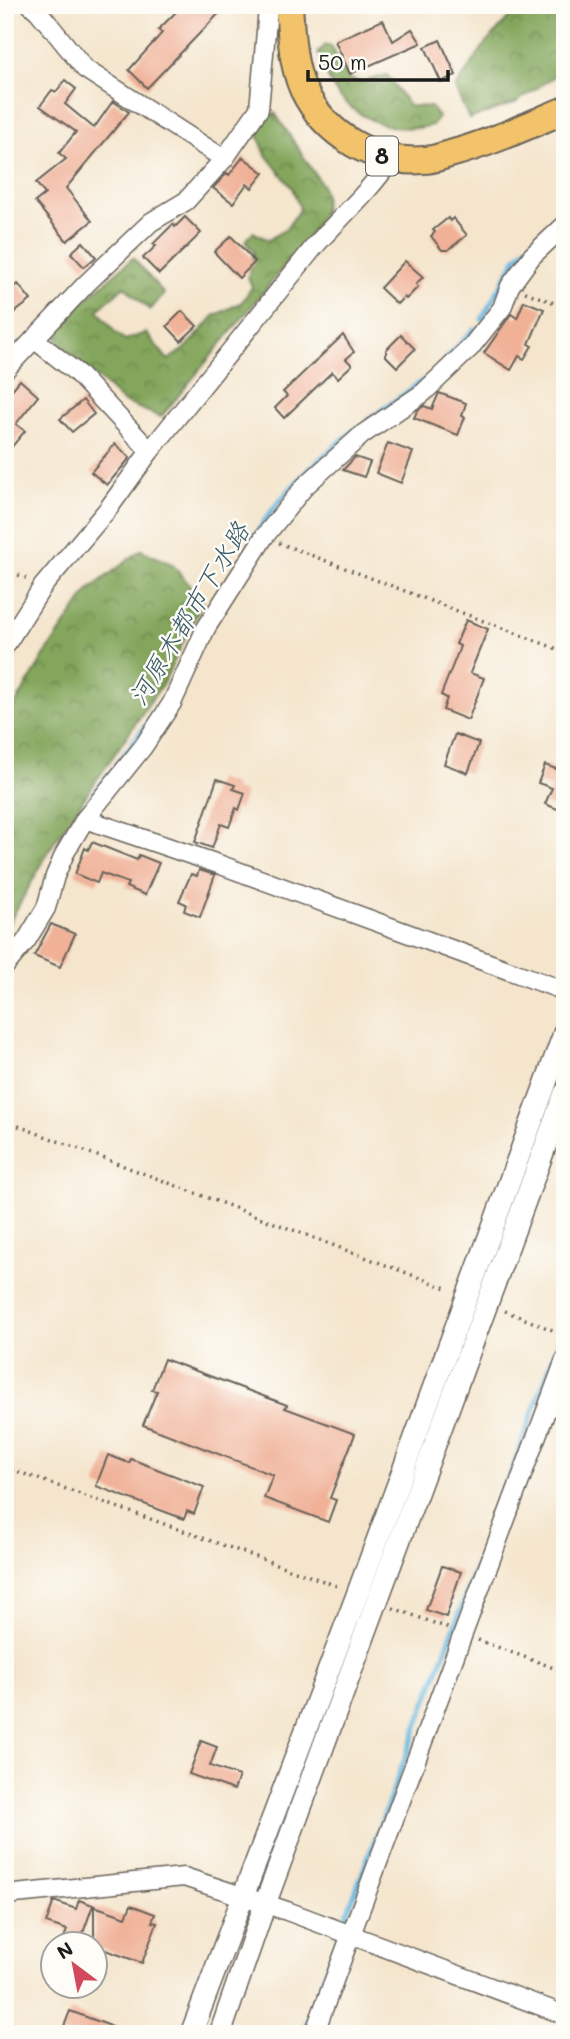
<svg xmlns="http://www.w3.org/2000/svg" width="570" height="2039" font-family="Mali,'Klee One',sans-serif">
<defs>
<pattern id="forest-crowns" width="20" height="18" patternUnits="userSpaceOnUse" patternTransform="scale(1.75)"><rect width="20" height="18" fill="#83a65c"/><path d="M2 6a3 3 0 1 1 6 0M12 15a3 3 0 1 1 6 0" fill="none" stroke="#6a864b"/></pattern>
</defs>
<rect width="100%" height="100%" fill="#fdfcf7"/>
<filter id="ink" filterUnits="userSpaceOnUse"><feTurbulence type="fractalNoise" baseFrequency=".0143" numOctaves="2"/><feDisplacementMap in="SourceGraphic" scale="14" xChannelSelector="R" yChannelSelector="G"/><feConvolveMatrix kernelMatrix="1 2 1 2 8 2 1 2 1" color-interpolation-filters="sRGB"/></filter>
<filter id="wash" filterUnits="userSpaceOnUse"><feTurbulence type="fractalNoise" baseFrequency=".00686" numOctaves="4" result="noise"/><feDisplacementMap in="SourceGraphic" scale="28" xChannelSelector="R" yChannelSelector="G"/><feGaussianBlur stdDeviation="1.57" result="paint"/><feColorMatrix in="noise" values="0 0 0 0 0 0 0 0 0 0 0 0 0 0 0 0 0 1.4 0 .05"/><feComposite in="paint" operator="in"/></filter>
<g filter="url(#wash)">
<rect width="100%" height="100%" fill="#f4e5cc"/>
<g fill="url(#forest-crowns)" stroke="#50613c" stroke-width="2">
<polygon points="521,5 565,5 565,69 515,103 469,119 455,88 485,44"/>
<path d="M326,45L331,46L349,79L361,82L387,75L409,106L431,107L438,117L433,125C401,134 367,124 343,100C330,88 325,69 318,52Z"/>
<path d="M275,113L322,185C330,209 319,220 306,240L161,417L123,402L58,341L55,332L85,300L133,258L164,294L150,310L124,286L98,310L116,333L125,340L146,333L168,360L188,346L214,316L242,302L252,287L248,277L254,252L245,242L253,232L268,240L286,229L300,209L292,188L266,155L257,133L269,116Z"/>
<polygon points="141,550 172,564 203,601 165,680 53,844 5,930 5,721 48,650 89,590"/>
</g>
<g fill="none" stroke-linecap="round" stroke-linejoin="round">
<g stroke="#65b7e0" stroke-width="5">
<polyline points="482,319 517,257 565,210"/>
<polyline points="447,358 474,329"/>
<polyline points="368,420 425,379"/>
<path d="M252,541C275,498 319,458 357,428"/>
<polyline points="73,823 159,708"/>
<polyline points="5,952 23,930"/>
<polyline points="302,2034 455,1625 565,1325"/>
</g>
</g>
<g id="blocks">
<g fill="#f0b197">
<polygon points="183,5 227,5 147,88 129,70 162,33 158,30"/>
<polygon points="383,20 393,41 412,29 421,43 350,74 335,41"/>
<polygon points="440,40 456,75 441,82 425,47"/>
<polygon points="65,80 76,89 65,104 94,128 113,101 129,112 66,188 92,221 67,241 35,202 45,194 36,183 66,159 59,153 76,132 40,106 52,90 56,92"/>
<polygon points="243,157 264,173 252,188 247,184 233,203 213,188 227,173 229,175"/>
<polygon points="185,217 201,233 159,274 143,258 156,246 153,244 173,224 175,227"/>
<polygon points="448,218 450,221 453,218 467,235 448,250 442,250 431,236 435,232 433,230"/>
<polygon points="231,236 255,262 239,278 214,252"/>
<polygon points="83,242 96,257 84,267 71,253"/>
<polygon points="405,261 423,277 416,284 418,287 406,299 404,297 397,304 380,288"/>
<polygon points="18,284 31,300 5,320 5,293"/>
<polygon points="524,301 544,309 529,344 532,346 524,359 519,356 511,370 484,353 511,314 517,318"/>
<polygon points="182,311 197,326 181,341 167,326"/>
<polygon points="343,335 354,352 346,359 352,365 338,378 332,372 284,418 275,408 287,396 283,392"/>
<polygon points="401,335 415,349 397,367 386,356 386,350"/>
<polygon points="20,380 38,396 16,424 25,431 5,455 5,398"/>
<polygon points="439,393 466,403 462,416 465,417 458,435 414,418 417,411 424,406 432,409"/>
<polygon points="83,400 94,414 72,432 60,419"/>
<polygon points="388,443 413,452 401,483 376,473"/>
<polygon points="115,444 130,458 107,485 91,472"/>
<polygon points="355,457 370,462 364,477 343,470"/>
<polygon points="466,620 488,629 470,673 484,678 468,720 443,710 447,698 441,695 458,652 460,646 456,644"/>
<polygon points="455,734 479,743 468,773 444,764"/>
<polygon points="564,757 565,757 565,812 545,804 552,788 538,783 545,765 559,770"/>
<polygon points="217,779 235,785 233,789 245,793 239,810 236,808 229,827 221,824 212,848 195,842"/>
<polygon points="92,842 137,860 139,855 159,863 145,895 126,887 128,883 101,873 97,883 75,874 85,848 88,850"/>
<polygon points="199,870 215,875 200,917 184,911 186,904 179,901 191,874 197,876"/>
<polygon points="51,924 75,934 60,967 34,956"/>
<polygon points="164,1359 287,1405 285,1408 355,1434 330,1498 336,1500 328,1522 264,1498 273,1475 143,1425 157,1391 152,1390"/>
<polygon points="108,1455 129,1463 131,1459 204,1487 194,1514 187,1511 184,1519 96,1486"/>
<polygon points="442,1566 461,1572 446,1617 426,1610"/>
<polygon points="201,1741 217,1747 210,1766 239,1776 234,1790 189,1774"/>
<polygon points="79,1900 93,1905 79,1944 62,1944 67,1930 46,1923 54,1901 76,1909"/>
<polygon points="131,1905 155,1914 152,1922 157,1923 142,1963 94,1946 94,1906 126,1917"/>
<polygon points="70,2011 127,2032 127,2034 61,2034"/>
</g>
</g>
</g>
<g filter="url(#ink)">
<use href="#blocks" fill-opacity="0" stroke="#68625a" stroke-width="2"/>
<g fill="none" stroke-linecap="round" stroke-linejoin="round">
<defs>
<g id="minor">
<polyline points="31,5 38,11 85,69 224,159"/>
<polyline points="34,339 77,373 150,451"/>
<polyline points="5,370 87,283 151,222 186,201 224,159 259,109 268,9 271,5"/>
<path d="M5,646L43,586L108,509L150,451L314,247C339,218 370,192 391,159"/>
<polyline points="85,819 221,865 565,991"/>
<polyline points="5,966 26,941 46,908 55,876 65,853 85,819 143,747 172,703 206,628 264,537 305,486 363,434 423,393 470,348 502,308 510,286 532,256 565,225"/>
<polyline points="5,1895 184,1877 287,1911 565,2015"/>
<polyline points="314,2034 565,1360"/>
</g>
<g id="tertiary">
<polyline points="191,2034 357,1595 565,1031"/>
<polyline points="220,2034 265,1904 565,1093"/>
</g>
<path id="primary" d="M289,5C291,33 292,64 303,89C325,135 374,164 424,160C433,160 442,156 450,154C490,143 527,126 565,110"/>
</defs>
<use href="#minor" stroke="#68625a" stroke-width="21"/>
<use href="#tertiary" stroke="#68625a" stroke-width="24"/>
<use href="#primary" stroke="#68625a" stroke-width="30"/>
<g stroke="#68625a" stroke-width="3.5" stroke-dasharray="2 5" stroke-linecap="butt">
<polyline points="525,292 565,307"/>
<polyline points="279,543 565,652"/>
<polyline points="5,570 26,578"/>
<polyline points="5,1121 449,1289"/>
<polyline points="505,1311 565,1335"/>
<polyline points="5,1467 340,1587"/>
<polyline points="393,1608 448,1628"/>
<polyline points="478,1640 565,1672"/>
</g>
<use href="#minor" stroke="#fff" stroke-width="18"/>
<use href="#tertiary" stroke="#fff" stroke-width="21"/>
<use href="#primary" stroke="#f2c36a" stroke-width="26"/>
</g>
</g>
<g text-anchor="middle" stroke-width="5" stroke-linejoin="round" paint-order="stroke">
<rect fill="#fdfcf7" stroke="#605f5e" stroke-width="2" x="366" y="136.5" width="32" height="39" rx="5"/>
<g font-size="23" font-weight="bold" fill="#1c1c1c">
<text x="382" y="164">8</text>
</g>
<g font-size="26" font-style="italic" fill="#395a6a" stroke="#fdfcf7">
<text transform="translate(189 614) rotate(-59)" y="9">河原木都市下水路</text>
</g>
</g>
<rect width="570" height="2039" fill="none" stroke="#fdfcf7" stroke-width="28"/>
<g transform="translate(74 1965) rotate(328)"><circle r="33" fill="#fdfcf7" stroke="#a3a29f" stroke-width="2"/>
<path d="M0-5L12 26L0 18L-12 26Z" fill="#d1495b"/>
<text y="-10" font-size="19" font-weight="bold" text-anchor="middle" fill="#1c1c1c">N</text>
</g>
<path d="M308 70v10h140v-10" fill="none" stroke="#1c1c1c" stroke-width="3.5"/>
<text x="318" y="70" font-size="21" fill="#1c1c1c" stroke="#fdfcf7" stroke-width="5" paint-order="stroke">50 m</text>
</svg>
